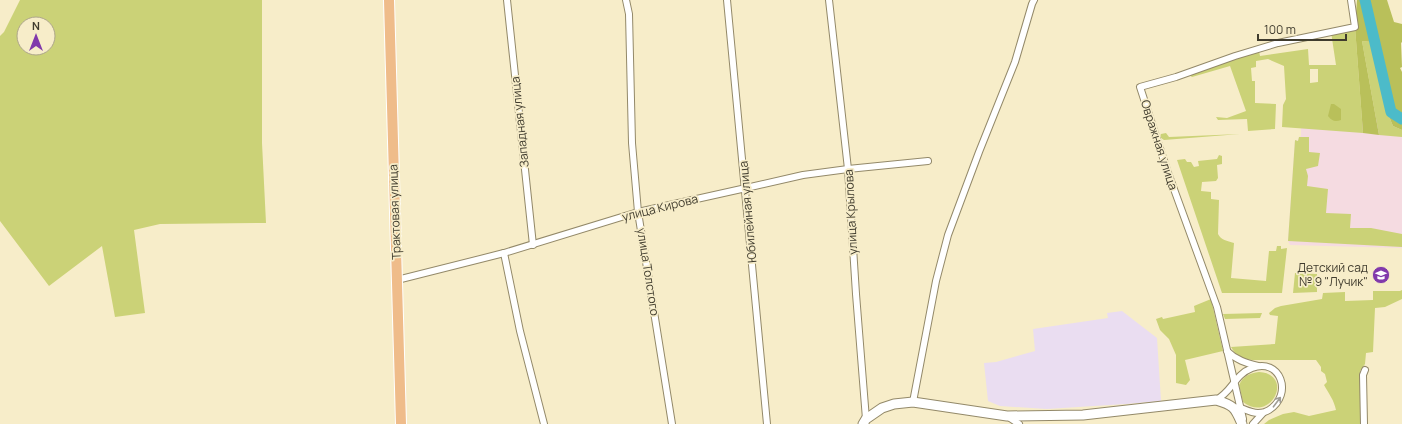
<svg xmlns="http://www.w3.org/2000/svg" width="1402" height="424" font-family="Manrope,sans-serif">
<rect width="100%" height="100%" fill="#f7edc9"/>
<polygon fill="#eaddf1" points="1122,311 1157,338 1161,401 1126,404 1047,409 1000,406 988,401 984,363 996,362 1035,351 1033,329 1108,318 1107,313"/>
<polygon fill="#f5dbe1" points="1388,114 1393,126 1402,130 1402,248 1290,245 1288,241 1295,140 1298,141 1299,137 1301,136 1301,128"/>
<g fill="#cbd277" fill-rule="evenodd">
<path d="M20,0H262V143L266,223L160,224L134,230L145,313L115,317L102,246L49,286L0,221V36L4,32ZM24,24H48V48H24Z"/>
<path d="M1355,27L1363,133L1282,127L1283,105L1286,99L1284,66L1268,59L1256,61V67L1251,68L1252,81H1255V103L1276,104L1275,129L1248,131L1247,119L1218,120L1216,117L1227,118L1246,111L1230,66L1192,77L1188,74L1259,51L1260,56L1308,49L1309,65H1336L1331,32ZM1310,69H1318V82L1310,83Z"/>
<polygon points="1362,41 1372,42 1388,114 1393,126 1402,130 1402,137 1379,135"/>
<polygon points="1166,133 1169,137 1240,134 1164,140 1161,138 1160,136 1161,134"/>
<polygon points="1299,137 1309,137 1309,152 1320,153 1318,166 1306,169 1308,176 1307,186 1328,189 1326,213 1351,214 1350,228 1371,228 1402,234 1402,247 1288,241 1295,140 1298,141"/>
<path d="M1219,155L1222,156V164L1217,165L1218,178L1216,181L1202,182L1201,191L1211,192V199L1219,200L1218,234C1221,240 1227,241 1234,243L1231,278L1266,281L1269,251H1276L1277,246H1281V249L1287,248L1282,293H1222L1177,160L1185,159L1187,162H1191L1194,167L1199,166L1198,161L1217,159Z"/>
<polygon points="1295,273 1317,274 1317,292 1293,293"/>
<path d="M1402,290V299L1385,307L1375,308L1373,352L1366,353L1365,364L1360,371L1362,424H1264L1269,420L1283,414L1294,412L1309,416L1336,410C1334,400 1329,394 1324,385L1327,382L1325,374L1321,371V367L1316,360H1252C1242,359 1236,356 1231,347L1275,344L1278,316L1270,315L1269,313L1275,308L1281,306L1322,299L1323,293L1345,292V301L1373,300V291H1400Z"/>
<polygon points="1211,299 1223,351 1185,360 1190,380 1186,385 1176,383 1176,355 1169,339 1160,330 1156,319 1162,317 1163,319 1195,312 1194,306"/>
<polygon points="1262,313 1260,318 1225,319 1223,314"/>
<path d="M1259,372C1295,374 1271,424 1243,402L1239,385C1243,376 1250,373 1259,372Z"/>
</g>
<g fill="#b9c05a">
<polygon points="1357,0 1387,0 1394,22 1402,24 1402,42 1401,43 1402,67 1400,68 1402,72 1402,130 1393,126 1388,114 1372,42 1362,41 1379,135 1363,133 1355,27"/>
<path d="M1331,104H1334L1341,109V120C1335,122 1332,121 1328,116Z"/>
</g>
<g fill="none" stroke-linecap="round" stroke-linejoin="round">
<polyline stroke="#4cbbc9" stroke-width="11" points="1365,0 1391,112 1402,119"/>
<defs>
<g id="street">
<polyline points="507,0 533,245"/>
<polyline points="626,0 629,14 632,143 638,212 672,424"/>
<polyline points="727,0 767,424"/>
<polyline points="829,0 848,169 856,294 866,419"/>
<polyline points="504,253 520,331 544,424"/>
<polyline points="397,280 504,253 638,212 746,188 803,175 848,169 928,161"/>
<path d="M1227,351C1236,360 1246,363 1258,366"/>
<path d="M1216,400C1233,391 1234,375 1252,368C1280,357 1294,394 1269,410C1266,412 1262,413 1258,413C1251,413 1244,409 1238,407"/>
<polyline points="913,402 936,281 948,235 979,152 1015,62 1032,4 1034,0"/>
<polyline points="1007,416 1019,424"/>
<polyline points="1243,419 1217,307 1167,170 1140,87 1176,77 1235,56 1278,43 1355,27 1351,0"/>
<polyline points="1253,424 1263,413"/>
<polyline points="1364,424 1363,375 1365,370"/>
</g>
<path id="secondary" d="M863,424L866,419L882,408L894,404L913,402L1007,416L1083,415L1216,400C1233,405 1235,407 1242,424"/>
<polyline id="primary" points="389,0 401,424"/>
</defs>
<use href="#street" stroke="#938969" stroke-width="8"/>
<use href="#secondary" stroke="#938969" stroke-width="11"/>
<use href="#primary" stroke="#fff" stroke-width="12"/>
<use href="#street" stroke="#fff" stroke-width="6"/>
<use href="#secondary" stroke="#fff" stroke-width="9"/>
<use href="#primary" stroke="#efbc8a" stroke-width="10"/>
</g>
<defs><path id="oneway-shaft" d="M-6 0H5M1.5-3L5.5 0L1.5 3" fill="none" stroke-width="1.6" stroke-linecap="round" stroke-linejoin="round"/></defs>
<use stroke="#a09e96" href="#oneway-shaft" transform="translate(1277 402) rotate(-53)"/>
<defs>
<symbol id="school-disc" viewBox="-11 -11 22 22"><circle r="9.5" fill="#8139ab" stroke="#f7edc9"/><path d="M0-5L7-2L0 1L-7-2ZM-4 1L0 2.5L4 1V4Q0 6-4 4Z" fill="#fff"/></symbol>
</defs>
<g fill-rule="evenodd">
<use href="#school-disc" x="1371" y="265" width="20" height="20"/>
</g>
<g text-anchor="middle" stroke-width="3.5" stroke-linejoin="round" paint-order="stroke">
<g font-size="12" fill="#403c2e" stroke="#f7edc9">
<text transform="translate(520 122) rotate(-96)" y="4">Западная улица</text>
<text transform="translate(1159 145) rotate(72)" y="4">Овражная улица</text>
<text transform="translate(660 208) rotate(-14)" y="4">улица Кирова</text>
<text transform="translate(395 212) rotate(-92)" y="4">Трактовая улица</text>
<text transform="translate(748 212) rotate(-95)" y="4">Юбилейная улица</text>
<text transform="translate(851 212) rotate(-93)" y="4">улица Крылова</text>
<text transform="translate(648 272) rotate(81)" y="4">улица Толстого</text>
</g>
<g font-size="12" fill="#403c2e" stroke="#f7edc9" text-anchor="end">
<text x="1368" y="272">Детский сад<tspan x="1368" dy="14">№ 9 "Лучик"</tspan></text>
</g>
</g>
<g transform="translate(36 36)"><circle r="19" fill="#f7edc9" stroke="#aea68b"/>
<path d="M0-3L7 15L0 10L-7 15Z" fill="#8139ab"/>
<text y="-6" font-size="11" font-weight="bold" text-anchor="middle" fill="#403c2e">N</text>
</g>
<path d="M1258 34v6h88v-6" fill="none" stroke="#403c2e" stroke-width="2"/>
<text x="1264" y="34" font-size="12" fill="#403c2e" stroke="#f7edc9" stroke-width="3" paint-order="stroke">100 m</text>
</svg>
